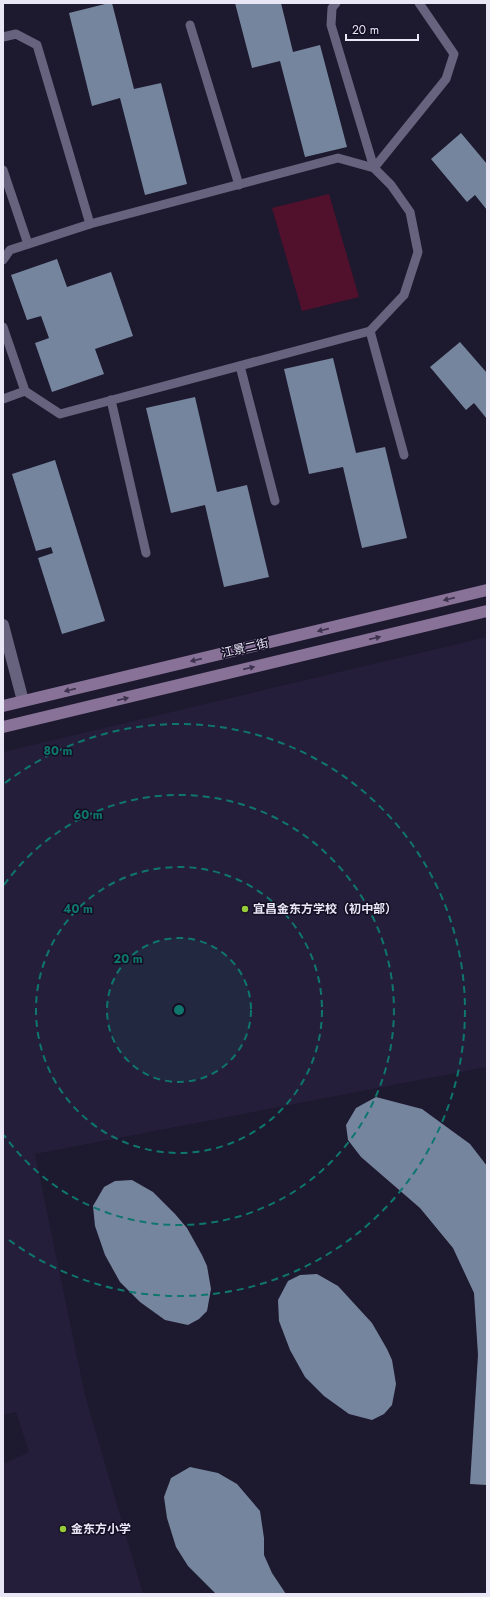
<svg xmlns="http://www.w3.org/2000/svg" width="490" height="1597" font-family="Jost,'Noto Sans SC',sans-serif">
<rect width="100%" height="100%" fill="#1d192e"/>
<g fill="#251e3a">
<polygon points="487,637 487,1067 35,1154 85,1395 143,1594 3,1594 3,1464 29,1452 16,1412 3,1415 3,752"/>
<polygon points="487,1591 487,1594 444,1594"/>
</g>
<polygon fill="#51112c" points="329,194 359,297 302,311 272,208"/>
<g fill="#76859e">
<polygon points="109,3 112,3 134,89 161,83 187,184 145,195 120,98 92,106 69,13"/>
<polygon points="235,3 281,3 293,52 320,45 347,147 305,157 280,61 252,68"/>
<polygon points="461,133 487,164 487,210 475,195 467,202 431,159"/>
<polygon points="57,259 67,287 111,272 133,336 95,349 104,374 52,392 35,343 49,338 41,316 27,320 11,275"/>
<polygon points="460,342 487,373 487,419 474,403 466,410 430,367"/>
<polygon points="333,358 356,453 385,447 407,538 362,548 343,467 309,474 284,369"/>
<polygon points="195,397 217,492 247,485 269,577 224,587 205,505 171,513 146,408"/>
<polygon points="55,460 105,621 62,634 38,558 53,553 51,547 36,551 12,474"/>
<polygon points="376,1097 422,1109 470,1144 487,1166 487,1485 470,1484 478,1355 474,1293 453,1248 420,1208 361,1157 348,1140 346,1125 356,1108"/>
<polygon points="132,1180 153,1192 175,1214 187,1228 202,1255 207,1266 211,1289 207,1311 199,1319 188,1325 165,1320 140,1302 120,1282 105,1255 95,1226 93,1206 104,1187 115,1181"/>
<polygon points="317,1274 338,1286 372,1323 387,1349 392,1360 396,1384 392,1405 384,1414 372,1420 349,1414 324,1396 305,1377 290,1350 279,1321 278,1300 288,1281 300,1275"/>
<polygon points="190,1467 218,1473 237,1484 260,1511 264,1538 264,1555 272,1573 286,1594 216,1594 188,1566 176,1547 167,1518 164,1497 171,1478"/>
</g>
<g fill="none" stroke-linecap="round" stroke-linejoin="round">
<g stroke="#67627d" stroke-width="9">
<polyline points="336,3 332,8 331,25 374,168"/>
<polyline points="190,25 239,185"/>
<polyline points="3,37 16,34 37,45 90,224"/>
<polyline points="374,168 446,79 454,54 419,3"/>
<polyline points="3,170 28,244"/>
<polyline points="3,260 10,250 90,224 338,158 374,168 391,185 410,212 418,252 404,295 370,331 60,414 25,391 3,327"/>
<polyline points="370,331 404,455"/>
<polyline points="240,366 275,501"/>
<polyline points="3,399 25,391"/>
<polyline points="111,400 146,553"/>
</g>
<polyline stroke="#67627d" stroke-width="12" points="3,625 23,701"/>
<g stroke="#887298" stroke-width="12">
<polyline points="3,706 487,590"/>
<polyline points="3,727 487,611"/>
</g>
</g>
<defs><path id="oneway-solid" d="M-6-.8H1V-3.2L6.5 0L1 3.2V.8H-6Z"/></defs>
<g fill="#3d324d">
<use href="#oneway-solid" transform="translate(449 599) rotate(167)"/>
<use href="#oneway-solid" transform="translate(323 630) rotate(167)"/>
<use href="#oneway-solid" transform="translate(375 638) rotate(-13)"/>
<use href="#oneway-solid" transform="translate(196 660) rotate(167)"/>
<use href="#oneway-solid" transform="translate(249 668) rotate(-13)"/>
<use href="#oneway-solid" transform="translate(70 690) rotate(167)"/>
<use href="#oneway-solid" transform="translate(123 699) rotate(-13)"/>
</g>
<circle cx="179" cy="1010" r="72" fill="#0f766e" fill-opacity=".12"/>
<g fill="none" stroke="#0f766e" stroke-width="2" stroke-dasharray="7 5">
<circle cx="179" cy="1010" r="72"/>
<circle cx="179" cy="1010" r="143"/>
<path d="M4 885A215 215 0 1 1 4 1135"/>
<path d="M5 783A286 286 0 1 1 5 1237"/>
</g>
<g fill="#96cc39" stroke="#140f24" stroke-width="1.5">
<circle cx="245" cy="909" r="4"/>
<circle cx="63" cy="1529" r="4"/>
</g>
<g text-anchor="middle" stroke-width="3" stroke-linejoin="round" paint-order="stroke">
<g font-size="12" fill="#e9e6f6" stroke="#140f24">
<text transform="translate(245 648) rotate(-13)" y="4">江景二街</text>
</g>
<g font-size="12" font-weight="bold" fill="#e9e6f6" stroke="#140f24" text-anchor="start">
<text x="253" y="913">宜昌金东方学校（初中部）</text>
<text x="71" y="1533">金东方小学</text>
</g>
</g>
<circle cx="179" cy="1010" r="6" fill="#0f766e" stroke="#140f24" stroke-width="2"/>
<g font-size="12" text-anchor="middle" font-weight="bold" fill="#0f766e" stroke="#140f24" stroke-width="3" stroke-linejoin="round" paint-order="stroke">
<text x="58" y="755">80 m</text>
<text x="88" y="819">60 m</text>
<text x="78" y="913">40 m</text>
<text x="128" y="963">20 m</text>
</g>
<rect width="490" height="1597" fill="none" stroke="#e9e6f6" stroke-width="8"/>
<path d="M346 34v6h72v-6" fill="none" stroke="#e9e6f6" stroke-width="2"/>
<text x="352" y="34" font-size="12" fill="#e9e6f6" stroke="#140f24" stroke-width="3" paint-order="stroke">20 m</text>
</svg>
